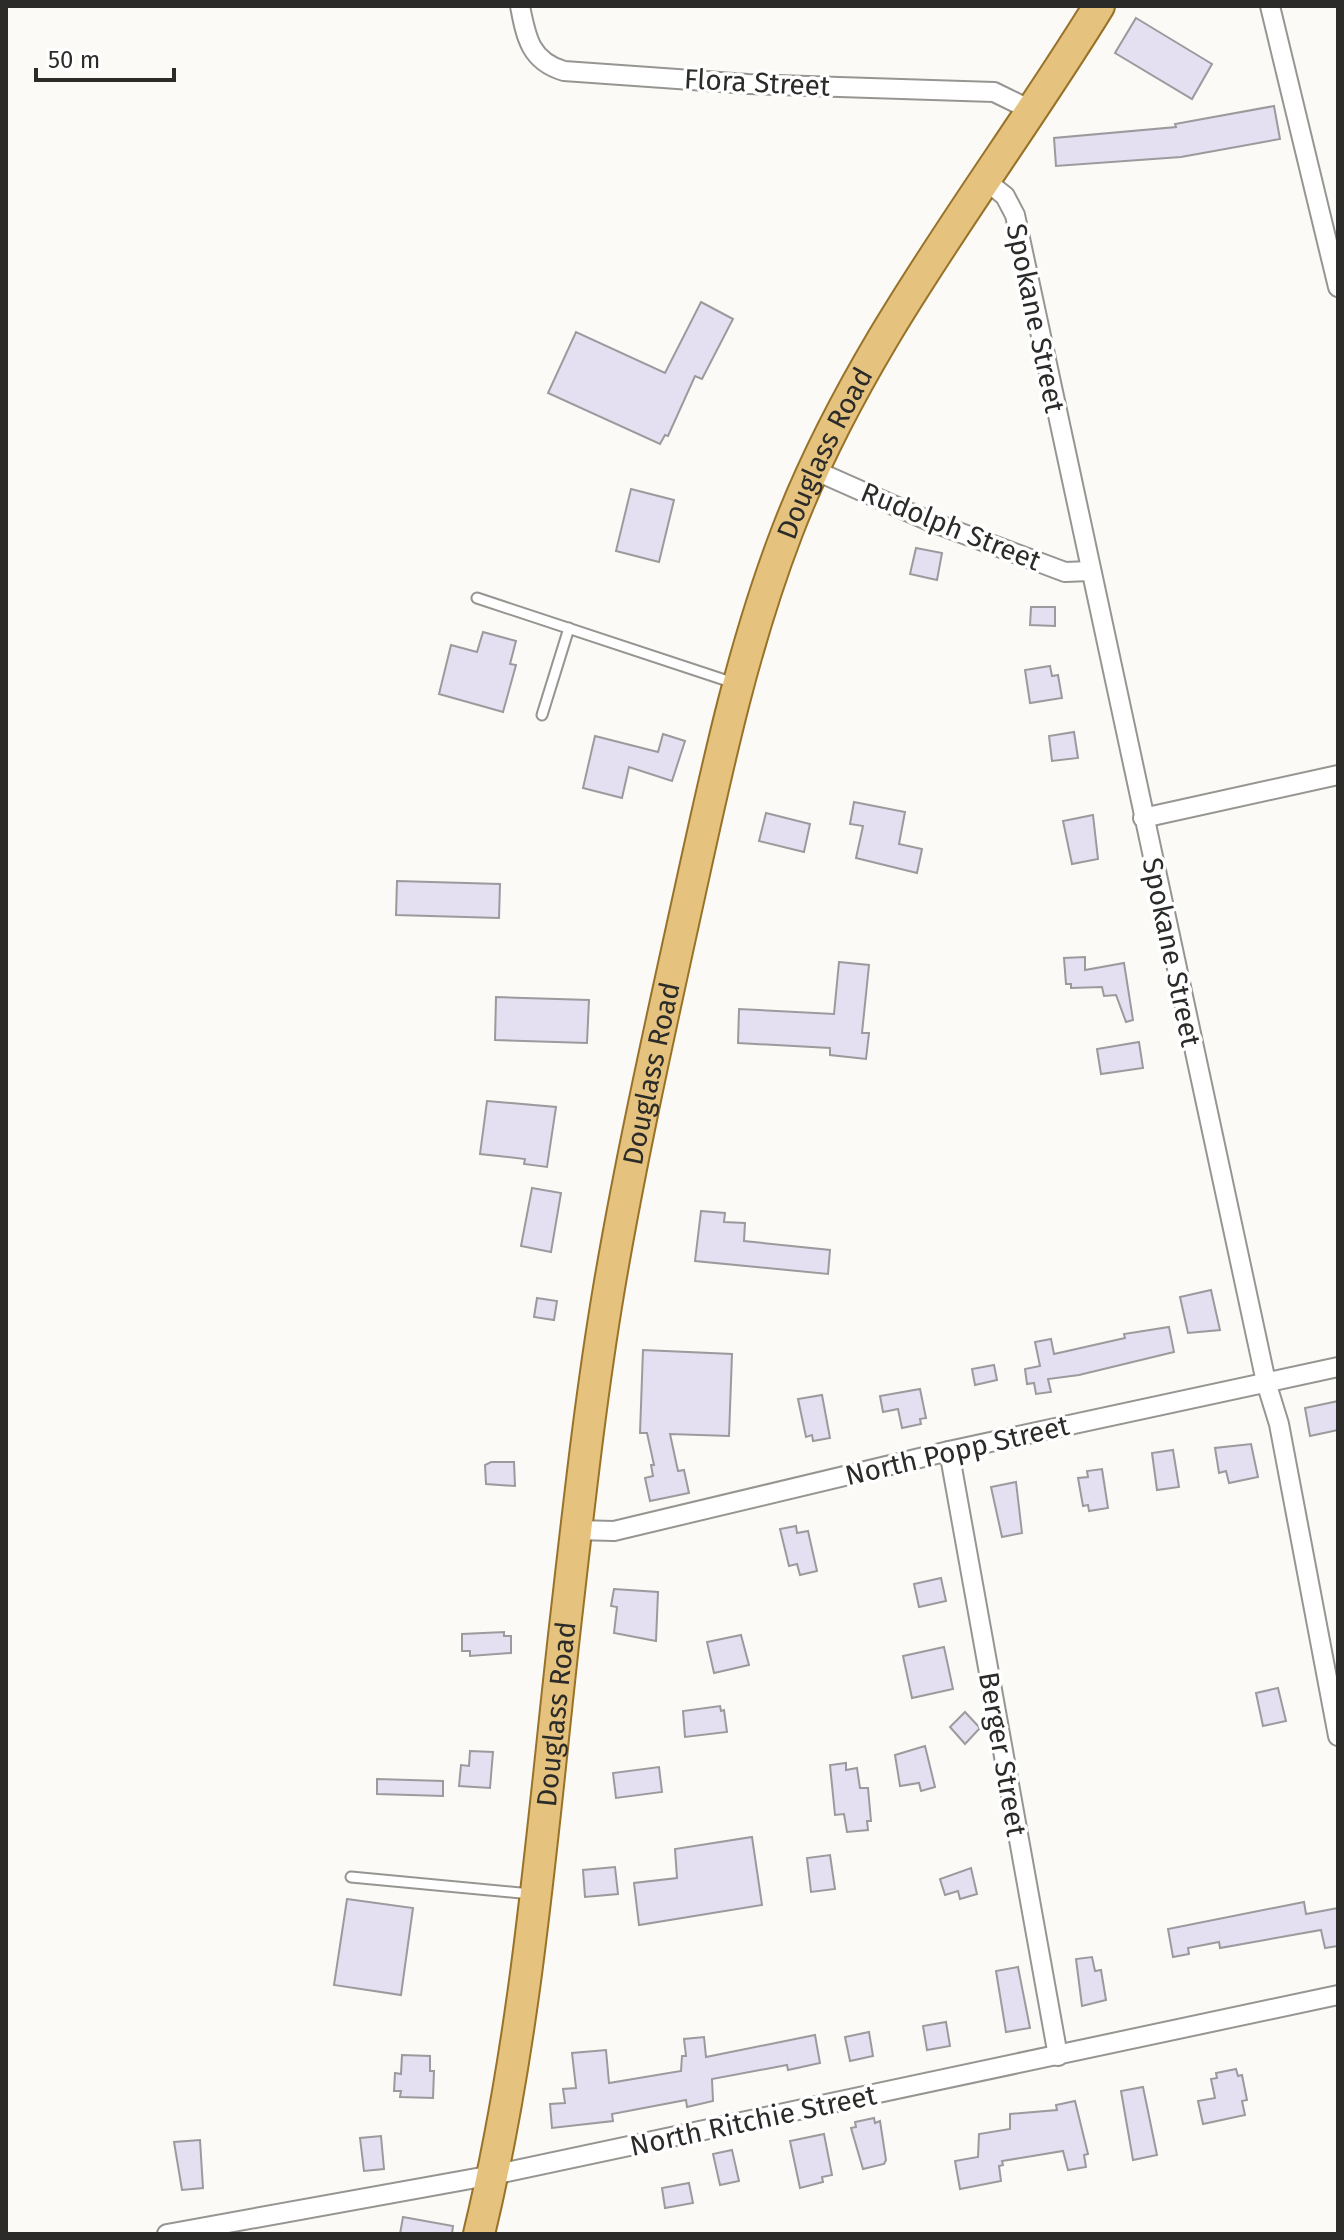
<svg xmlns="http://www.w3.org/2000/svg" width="1344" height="2240" font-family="'Fira Sans',sans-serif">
<rect width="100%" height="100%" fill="#fbfaf6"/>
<g fill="#e4dff1" stroke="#9b9a9d" stroke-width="2">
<polygon points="1136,18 1212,64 1192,99 1115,53"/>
<polygon points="1274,106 1280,139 1181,157 1056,166 1054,138 1176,127 1175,124"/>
<polygon points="701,302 733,319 702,379 695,376 668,436 665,435 660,444 548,393 576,332 665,373"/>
<polygon points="631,489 674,500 659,562 616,551"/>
<polygon points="916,548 942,553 937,580 910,574"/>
<polygon points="1031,607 1055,607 1055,626 1030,625"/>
<polygon points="483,632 516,641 510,664 516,665 503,712 439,694 451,645 477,652"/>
<polygon points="1050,666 1052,676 1058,675 1062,698 1030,703 1025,670"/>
<polygon points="1074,732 1078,758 1052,761 1049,736"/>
<polygon points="663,734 685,741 672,781 629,767 622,798 583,788 595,736 658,752"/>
<polygon points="854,802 905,812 899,844 922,849 917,873 856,858 863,826 850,824"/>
<polygon points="766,813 810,824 804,852 759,841"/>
<polygon points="1093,815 1098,859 1072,864 1063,821"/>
<polygon points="397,881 500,884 499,918 396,915"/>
<polygon points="1085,957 1085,970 1124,963 1133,1020 1126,1022 1116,995 1104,996 1102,987 1071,988 1071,984 1066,984 1064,958"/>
<polygon points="839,962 869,965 862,1033 869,1033 866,1059 830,1055 830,1048 738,1043 739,1009 834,1014"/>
<polygon points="496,997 589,1000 587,1043 495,1040"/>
<polygon points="1139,1042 1143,1068 1101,1074 1097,1049"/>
<polygon points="487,1101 556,1107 547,1167 524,1164 525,1159 480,1154"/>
<polygon points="532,1188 561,1193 551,1252 521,1246"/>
<polygon points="701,1211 725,1213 724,1222 745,1223 744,1241 830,1250 828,1274 695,1261"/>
<polygon points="1211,1290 1220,1330 1188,1333 1180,1297"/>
<polygon points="537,1298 557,1301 554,1320 534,1317"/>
<polygon points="1169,1327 1174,1352 1079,1375 1048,1379 1051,1392 1036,1394 1034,1383 1027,1384 1025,1369 1040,1366 1035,1342 1051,1339 1054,1354 1125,1338 1124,1334"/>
<polygon points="643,1350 732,1354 729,1436 670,1434 678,1471 684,1470 689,1493 650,1501 645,1478 653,1476 651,1465 654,1465 647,1433 640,1433"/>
<polygon points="994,1365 997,1380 975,1385 972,1369"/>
<polygon points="920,1389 926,1418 920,1419 921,1424 902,1428 898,1409 883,1412 880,1396"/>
<polygon points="822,1395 830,1438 813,1441 812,1435 806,1437 798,1399"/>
<polygon points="1338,1401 1338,1430 1310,1436 1305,1408"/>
<polygon points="1251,1444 1258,1477 1229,1483 1226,1471 1219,1473 1215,1448"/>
<polygon points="1173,1450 1179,1487 1157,1490 1152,1453"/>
<polygon points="491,1462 514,1462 515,1486 486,1484 485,1465"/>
<polygon points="1102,1469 1108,1508 1089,1511 1088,1505 1083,1506 1078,1478 1088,1477 1087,1471"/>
<polygon points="1016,1482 1022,1533 1002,1537 991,1487"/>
<polygon points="796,1526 797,1533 808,1531 817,1571 800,1575 797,1564 789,1566 780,1529"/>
<polygon points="941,1578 946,1601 919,1607 914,1584"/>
<polygon points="614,1589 658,1592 656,1641 614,1633 617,1607 611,1606"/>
<polygon points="504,1632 504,1636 511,1636 511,1653 470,1656 470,1651 462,1651 462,1634"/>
<polygon points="741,1635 749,1665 714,1673 707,1642"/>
<polygon points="944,1647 953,1689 912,1698 903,1656"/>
<polygon points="1278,1688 1286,1721 1263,1726 1256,1693"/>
<polygon points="720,1706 721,1711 724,1710 727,1732 685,1737 683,1711"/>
<polygon points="965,1712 980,1728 965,1744 950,1727"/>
<polygon points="925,1746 935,1787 921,1791 919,1783 900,1786 895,1755"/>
<polygon points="470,1751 493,1752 490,1788 459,1786 461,1765 469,1766"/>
<polygon points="846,1763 846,1770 857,1768 860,1788 868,1788 871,1821 867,1821 868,1830 847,1832 844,1814 835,1815 830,1765"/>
<polygon points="659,1767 662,1792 616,1798 613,1773"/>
<polygon points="377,1779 443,1781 443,1796 377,1794"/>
<polygon points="752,1837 762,1905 639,1925 634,1883 677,1878 675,1849"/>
<polygon points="830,1855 835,1889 811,1892 807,1858"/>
<polygon points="615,1867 618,1894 585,1897 583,1870"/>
<polygon points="971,1868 977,1894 960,1899 958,1891 945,1895 940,1879"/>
<polygon points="347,1899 413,1908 401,1995 334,1985"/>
<polygon points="1304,1902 1306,1914 1338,1908 1338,1946 1325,1948 1321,1930 1220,1948 1219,1942 1188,1948 1189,1954 1173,1957 1168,1929"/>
<polygon points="1092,1957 1095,1971 1101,1970 1106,2000 1082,2006 1076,1959"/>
<polygon points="1018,1967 1030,2028 1006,2032 996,1971"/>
<polygon points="946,2022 950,2046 927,2050 923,2026"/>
<polygon points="869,2032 873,2056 850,2061 845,2037"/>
<polygon points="815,2035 820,2063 788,2070 787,2065 712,2079 713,2101 687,2107 686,2100 612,2114 613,2121 552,2128 550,2104 565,2103 563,2089 576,2088 572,2053 606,2050 609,2083 681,2071 682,2056 686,2056 684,2039 704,2037 706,2057"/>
<polygon points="402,2055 430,2056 430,2071 434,2071 433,2098 400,2097 401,2091 394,2091 395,2073 401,2074"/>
<polygon points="1236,2069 1238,2076 1242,2075 1247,2100 1242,2101 1245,2115 1203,2124 1198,2101 1215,2098 1211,2079 1217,2078 1216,2073"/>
<polygon points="1143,2087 1157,2155 1133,2160 1121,2091"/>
<polygon points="1075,2101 1088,2154 1084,2155 1086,2167 1068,2170 1063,2151 1002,2161 1003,2165 999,2166 1001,2181 960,2189 955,2161 978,2157 979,2134 1010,2129 1010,2114 1057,2110 1056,2105"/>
<polygon points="874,2118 875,2123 880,2121 886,2160 884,2164 863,2169 851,2128 856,2127 855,2122"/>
<polygon points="824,2134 832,2175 822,2177 823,2182 800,2188 790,2141"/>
<polygon points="381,2136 384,2169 364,2171 360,2138"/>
<polygon points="200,2140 203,2188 182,2190 174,2142"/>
<polygon points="732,2150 739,2181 720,2185 713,2154"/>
<polygon points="689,2183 693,2203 665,2208 662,2188"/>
<polygon points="403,2217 453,2226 452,2234 400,2234"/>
</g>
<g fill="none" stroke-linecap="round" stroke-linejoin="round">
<defs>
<g id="service">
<polyline points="477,598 734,683"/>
<polyline points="542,715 569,628"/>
<polyline points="351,1877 531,1894"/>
</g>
<g id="minor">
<path d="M520,6C526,37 530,61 564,71L748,84L994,92L1031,110"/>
<polyline points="1270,6 1338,287"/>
<polyline points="985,180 1005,196 1015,215 1266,1382 1279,1424 1338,1736"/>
<polyline points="814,470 929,521 1065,572 1090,571"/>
<polyline points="1143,818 1338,775"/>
<polyline points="949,1451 1058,2056"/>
<polyline points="576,1530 614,1531 949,1451 1338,1367"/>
<polyline points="167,2234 493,2175 1338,1995"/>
</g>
<g id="primary">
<path id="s1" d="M479,2234C527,2035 542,1830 565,1627C578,1514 590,1401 609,1288C630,1164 657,1042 684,919C713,788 739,657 787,532C861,339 992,180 1099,6"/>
</g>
</defs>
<use href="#service" stroke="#979592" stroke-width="13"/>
<use href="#minor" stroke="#979592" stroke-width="22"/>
<use href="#primary" stroke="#987228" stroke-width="34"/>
<use href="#service" stroke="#fff" stroke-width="9"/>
<use href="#minor" stroke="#fff" stroke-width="18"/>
<use href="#primary" stroke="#e5c27d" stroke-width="30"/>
</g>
<g text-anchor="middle" stroke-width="7" stroke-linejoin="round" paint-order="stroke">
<g font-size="28" fill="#2b2b29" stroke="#fff">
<text transform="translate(757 82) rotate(3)" y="10">Flora Street</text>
<text transform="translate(1036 318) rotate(78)" y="10">Spokane Street</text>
<text dy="10" stroke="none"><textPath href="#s1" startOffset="1820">Douglass Road</textPath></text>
<text transform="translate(951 526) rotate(22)" y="10">Rudolph Street</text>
<text transform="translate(1172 952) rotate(78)" y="10">Spokane Street</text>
<text dy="10" stroke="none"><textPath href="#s1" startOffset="1174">Douglass Road</textPath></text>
<text transform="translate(957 1450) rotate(-13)" y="10">North Popp Street</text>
<text dy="10" stroke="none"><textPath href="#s1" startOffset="526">Douglass Road</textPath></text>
<text transform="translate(1003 1754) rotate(80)" y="10">Berger Street</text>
<text transform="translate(753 2120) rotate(-12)" y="10">North Ritchie Street</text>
</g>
</g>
<rect width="1344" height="2240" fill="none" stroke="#2b2b29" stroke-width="16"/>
<path d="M36 68v12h138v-12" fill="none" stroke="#2b2b29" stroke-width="4"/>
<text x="48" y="68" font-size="24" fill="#2b2b29" stroke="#ffffff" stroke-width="6" paint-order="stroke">50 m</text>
</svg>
